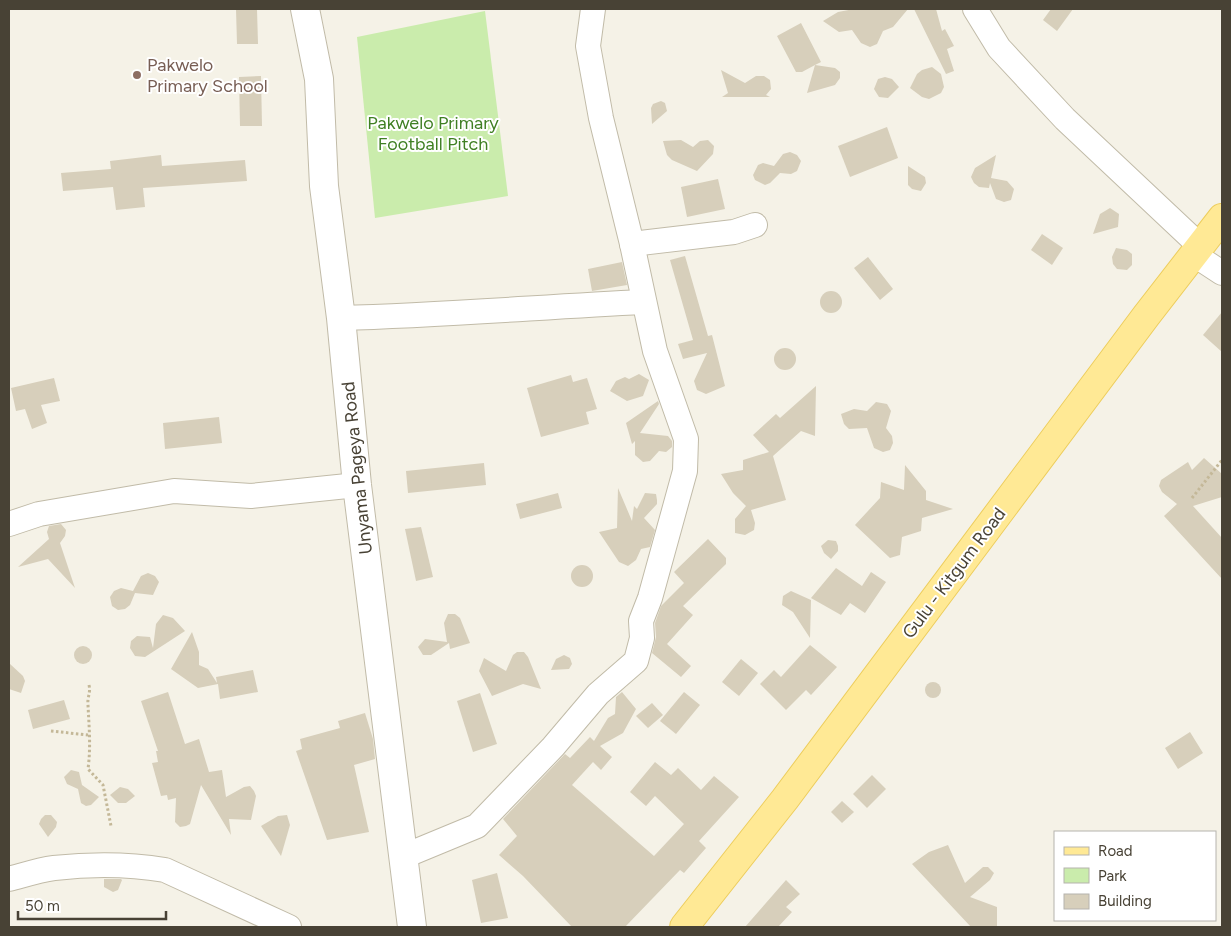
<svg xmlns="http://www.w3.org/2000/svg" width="1231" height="936" font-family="Figtree,sans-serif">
<rect width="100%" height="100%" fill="#f5f2e7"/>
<polygon fill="#caecac" points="485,11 508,196 375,218 357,37"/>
<g fill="#d7cfbb">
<polygon points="236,9 257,9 258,44 237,44"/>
<polygon points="854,9 908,9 893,27 883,31 877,44 870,47 861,43 852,30 839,32 823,21 838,12"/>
<polygon points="914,9 936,9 942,31 945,29 954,46 947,49 954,71 946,74"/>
<polygon points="1051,9 1073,9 1057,31 1043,20"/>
<polygon points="801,23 821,62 815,65 835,68 840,72 840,78 835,85 807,93 815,65 802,72 796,72 777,36"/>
<polygon points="932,67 941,74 944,87 941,93 929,99 922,97 910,88 917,74 922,70"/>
<polygon points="721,70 745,83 756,76 764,76 770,80 771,89 766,95 770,97 722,97 728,93"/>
<polygon points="261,76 262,126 240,126 239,77"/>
<polygon points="885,77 892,79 899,87 888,98 879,97 874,89 878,79"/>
<polygon points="661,101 665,103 667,111 652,124 651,108 653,104"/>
<polygon points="887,127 898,158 850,177 838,146"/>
<polygon points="681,140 693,147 700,141 708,140 714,146 713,154 697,171 672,160 667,155 663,141"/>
<polygon points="790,152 797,155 801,161 797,171 791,174 780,173 770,183 765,185 755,180 753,175 758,165 763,163 774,166 783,154"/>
<polygon points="161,155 162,166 245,160 247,181 143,188 145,207 116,210 113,187 63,191 61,173 111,169 110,161"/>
<polygon points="996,155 991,178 1007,181 1014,189 1011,200 1004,202 996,199 990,183 989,188 979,187 974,183 971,177 975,168"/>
<polygon points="908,166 925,177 926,183 921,191 912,189 908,185"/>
<polygon points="718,179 725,209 687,217 681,187"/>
<polygon points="1110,208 1119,214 1118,227 1093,234 1100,214"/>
<polygon points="1042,234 1063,248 1052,265 1031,250"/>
<polygon points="1116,248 1127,250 1132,254 1132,265 1127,270 1117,269 1113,264 1112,257"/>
<polygon points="685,256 708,336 712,335 725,386 706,394 697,390 694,381 707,353 683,359 678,344 693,340 670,260"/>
<polygon points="868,257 893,289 880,300 854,268"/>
<polygon points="622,262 627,285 592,291 588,269"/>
<circle cx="831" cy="302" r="11"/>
<polygon points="1222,312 1222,352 1203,335"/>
<circle cx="785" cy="359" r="11"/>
<polygon points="639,374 649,380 643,396 627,401 610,391 616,381 625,377 629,379"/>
<polygon points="571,375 573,382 587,378 597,409 586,412 589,424 541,437 527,388"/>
<polygon points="54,378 60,401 41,405 47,423 32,429 25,409 16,411 11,388"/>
<polygon points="816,386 815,436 801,431 773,456 786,500 751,510 755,523 754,530 745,535 735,533 735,519 746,506 733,493 721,474 743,470 743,460 769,452 753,435 776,414 780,418"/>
<polygon points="658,401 659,404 640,433 668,436 672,441 672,447 666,452 659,451 650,461 643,462 635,455 635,441 632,444 626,423"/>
<polygon points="876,402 887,404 891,411 886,428 892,436 893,443 890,450 883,452 874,448 867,428 849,429 844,424 841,414 854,409 867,411"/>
<polygon points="219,417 222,443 165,449 163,423"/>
<polygon points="1204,458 1222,474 1222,497 1193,506 1222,538 1222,579 1164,516 1177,504 1162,492 1159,486 1161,480 1188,462 1192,470"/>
<polygon points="484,463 486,485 408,493 406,471"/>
<polygon points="905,465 926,491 926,500 953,509 922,518 921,531 902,537 900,555 890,558 855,525 880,498 881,482 904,490"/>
<polygon points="618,488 632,521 634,506 637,509 645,493 656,494 657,500 657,504 644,518 655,530 650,547 641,549 636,560 628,566 619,562 599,532 617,528"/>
<polygon points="558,493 562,508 520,519 516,504"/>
<polygon points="61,524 66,530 65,536 60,543 75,588 48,559 18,567 49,539 47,532 49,526"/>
<polygon points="421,527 433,577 416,581 405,529"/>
<polygon points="708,539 726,558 726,564 683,606 693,615 667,644 691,666 681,677 652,653 656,637 655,623 661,606 684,583 674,572"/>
<polygon points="828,540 836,541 838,546 838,551 831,559 824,553 821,546"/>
<circle cx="582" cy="576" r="11"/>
<polygon points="836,568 862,586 871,572 886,582 865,613 850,603 841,615 811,598"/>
<polygon points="148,573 155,576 159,582 153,595 135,593 130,605 125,609 118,610 112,606 110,597 114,591 121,588 133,591 141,576"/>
<polygon points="791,591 811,600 810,638 793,612 782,605 783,596"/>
<polygon points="448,614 455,614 460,618 470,643 450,649 449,643 431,655 423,655 418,647 425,639 447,642 444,623"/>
<polygon points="163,615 173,618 185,631 145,657 135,656 130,648 131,641 137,636 150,637 153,648 156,624"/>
<polygon points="192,632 199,652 199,665 208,669 217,683 216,677 253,670 258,692 220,699 218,684 198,688 171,669"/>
<polygon points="810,645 837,667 811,695 806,690 786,710 760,684 774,670 781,677"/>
<circle cx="83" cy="655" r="9"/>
<polygon points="517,652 524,652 528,657 541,689 523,684 492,696 479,671 484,658 506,671 513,655"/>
<polygon points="564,655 570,658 572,664 569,669 551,670 556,659"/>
<polygon points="741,659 758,673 739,696 722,682"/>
<polygon points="9,663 23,676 25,681 21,693 9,689"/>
<circle cx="933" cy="690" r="8"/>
<polygon points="168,692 185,744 199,739 209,772 222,770 226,797 244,787 250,786 254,791 256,796 251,820 229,819 231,835 201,785 190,824 186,826 180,827 175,822 176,798 168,800 167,795 161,796 152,763 158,762 156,751 158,751 141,701"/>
<polygon points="622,692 636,709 623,733 600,746 612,757 601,770 593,762 572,785 654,856 684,824 655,796 646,806 630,792 655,762 671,775 678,768 701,790 714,776 739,797 699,841 706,848 684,873 680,870 625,927 572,927 523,876 499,855 517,836 503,819 565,754 570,758 590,737 594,741 608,718 615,714 616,697"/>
<polygon points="684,692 700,705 676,734 660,721"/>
<polygon points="480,693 497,744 473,752 457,701"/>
<polygon points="64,700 70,719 33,729 28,710"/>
<polygon points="652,703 663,715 648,728 636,716"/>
<polygon points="365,713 373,739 375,759 354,765 369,832 327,840 296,751 302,749 300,739 340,728 338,721"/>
<polygon points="1190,732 1203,753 1178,769 1165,748"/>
<polygon points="71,770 79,772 82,785 99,797 91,805 86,806 81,803 78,789 67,784 64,777"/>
<polygon points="872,775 886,789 867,808 853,794"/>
<polygon points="120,787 128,789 135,796 126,803 118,803 110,795"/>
<polygon points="842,801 854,812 842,823 831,812"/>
<polygon points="45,815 51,815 57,822 56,827 48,837 39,824 41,819"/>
<polygon points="287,815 290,825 281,856 261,826 278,816"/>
<polygon points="948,845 965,883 983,867 988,867 994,873 990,880 970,897 997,907 997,927 971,927 912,864 929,852"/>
<polygon points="497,873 508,918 481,923 472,880"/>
<polygon points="104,879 121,879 122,880 118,890 113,892 104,887"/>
<polygon points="786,880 800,894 786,907 792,912 778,927 745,927"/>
</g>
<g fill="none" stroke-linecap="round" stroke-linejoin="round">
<defs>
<g id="minor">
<polyline points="975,9 999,48 1065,119 1200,246"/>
<polyline points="632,244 734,232 755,225"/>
<polyline points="1193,254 1222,273"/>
<path d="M341,318C442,315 542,307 643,302"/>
<polyline points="9,524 39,514 174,491 251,496 357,485"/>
<polyline points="402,857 477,826 553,747 598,694 636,661 642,638 641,621 650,598 685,471 686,439 655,351 632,244 601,118 588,46 593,9"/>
<path d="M9,879C24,875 39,870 54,868C90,864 129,864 165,870L289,927"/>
</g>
<polyline id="tertiary" points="305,9 319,79 324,186 341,318 357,485 412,927"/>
<polyline id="primary" points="684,927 785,799 1146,316 1222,218"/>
</defs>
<use href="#minor" stroke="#c1bba8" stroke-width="26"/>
<use href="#tertiary" stroke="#c1bba8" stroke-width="30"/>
<use href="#primary" stroke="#edcd5c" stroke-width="30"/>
<g stroke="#c4b898" stroke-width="3" stroke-dasharray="2.5 2.5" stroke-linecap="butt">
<polyline points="1192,498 1222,460"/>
<path d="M89,685C91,693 87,697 88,705C89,726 91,747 88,769L103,785L111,826"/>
<polyline points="51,731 88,735"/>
</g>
<use href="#minor" stroke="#fff" stroke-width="24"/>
<use href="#tertiary" stroke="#fff" stroke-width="28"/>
<use href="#primary" stroke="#ffe995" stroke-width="28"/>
</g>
<circle fill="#8d6e63" stroke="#fff" stroke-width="2" cx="137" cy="75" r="5"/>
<g text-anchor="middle" stroke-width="4" stroke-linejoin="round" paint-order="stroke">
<g font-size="18" fill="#785e54" stroke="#fff" text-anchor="start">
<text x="147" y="71">Pakwelo<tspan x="147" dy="21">Primary School</tspan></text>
</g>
<g font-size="18" fill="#3f7f23" stroke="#fff">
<text x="433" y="129">Pakwelo Primary<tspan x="433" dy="21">Football Pitch</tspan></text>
</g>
<g font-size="18" fill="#484235" stroke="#fff">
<text transform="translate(357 468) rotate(-96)" y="6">Unyama Pageya Road</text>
<text transform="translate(954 573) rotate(-53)" y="6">Gulu - Kitgum Road</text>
</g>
</g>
<rect width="1231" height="936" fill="none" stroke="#484235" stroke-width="20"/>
<rect x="1054" y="831" width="162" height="90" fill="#ffffff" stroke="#b6b3ae"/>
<rect x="1064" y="847" width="25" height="8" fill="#ffe995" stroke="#b6b3ae"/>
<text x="1098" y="856" font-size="15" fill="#484235">Road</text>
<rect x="1064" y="868" width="25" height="15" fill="#caecac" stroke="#b6b3ae"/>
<text x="1098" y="881" font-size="15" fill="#484235">Park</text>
<rect x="1064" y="894" width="25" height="15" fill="#d7cfbb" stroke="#b6b3ae"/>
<text x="1098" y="906" font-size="15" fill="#484235">Building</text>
<path d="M18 911v8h148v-8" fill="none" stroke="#484235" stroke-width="2.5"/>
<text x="25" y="911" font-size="15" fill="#484235" stroke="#ffffff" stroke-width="4" paint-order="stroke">50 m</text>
</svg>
